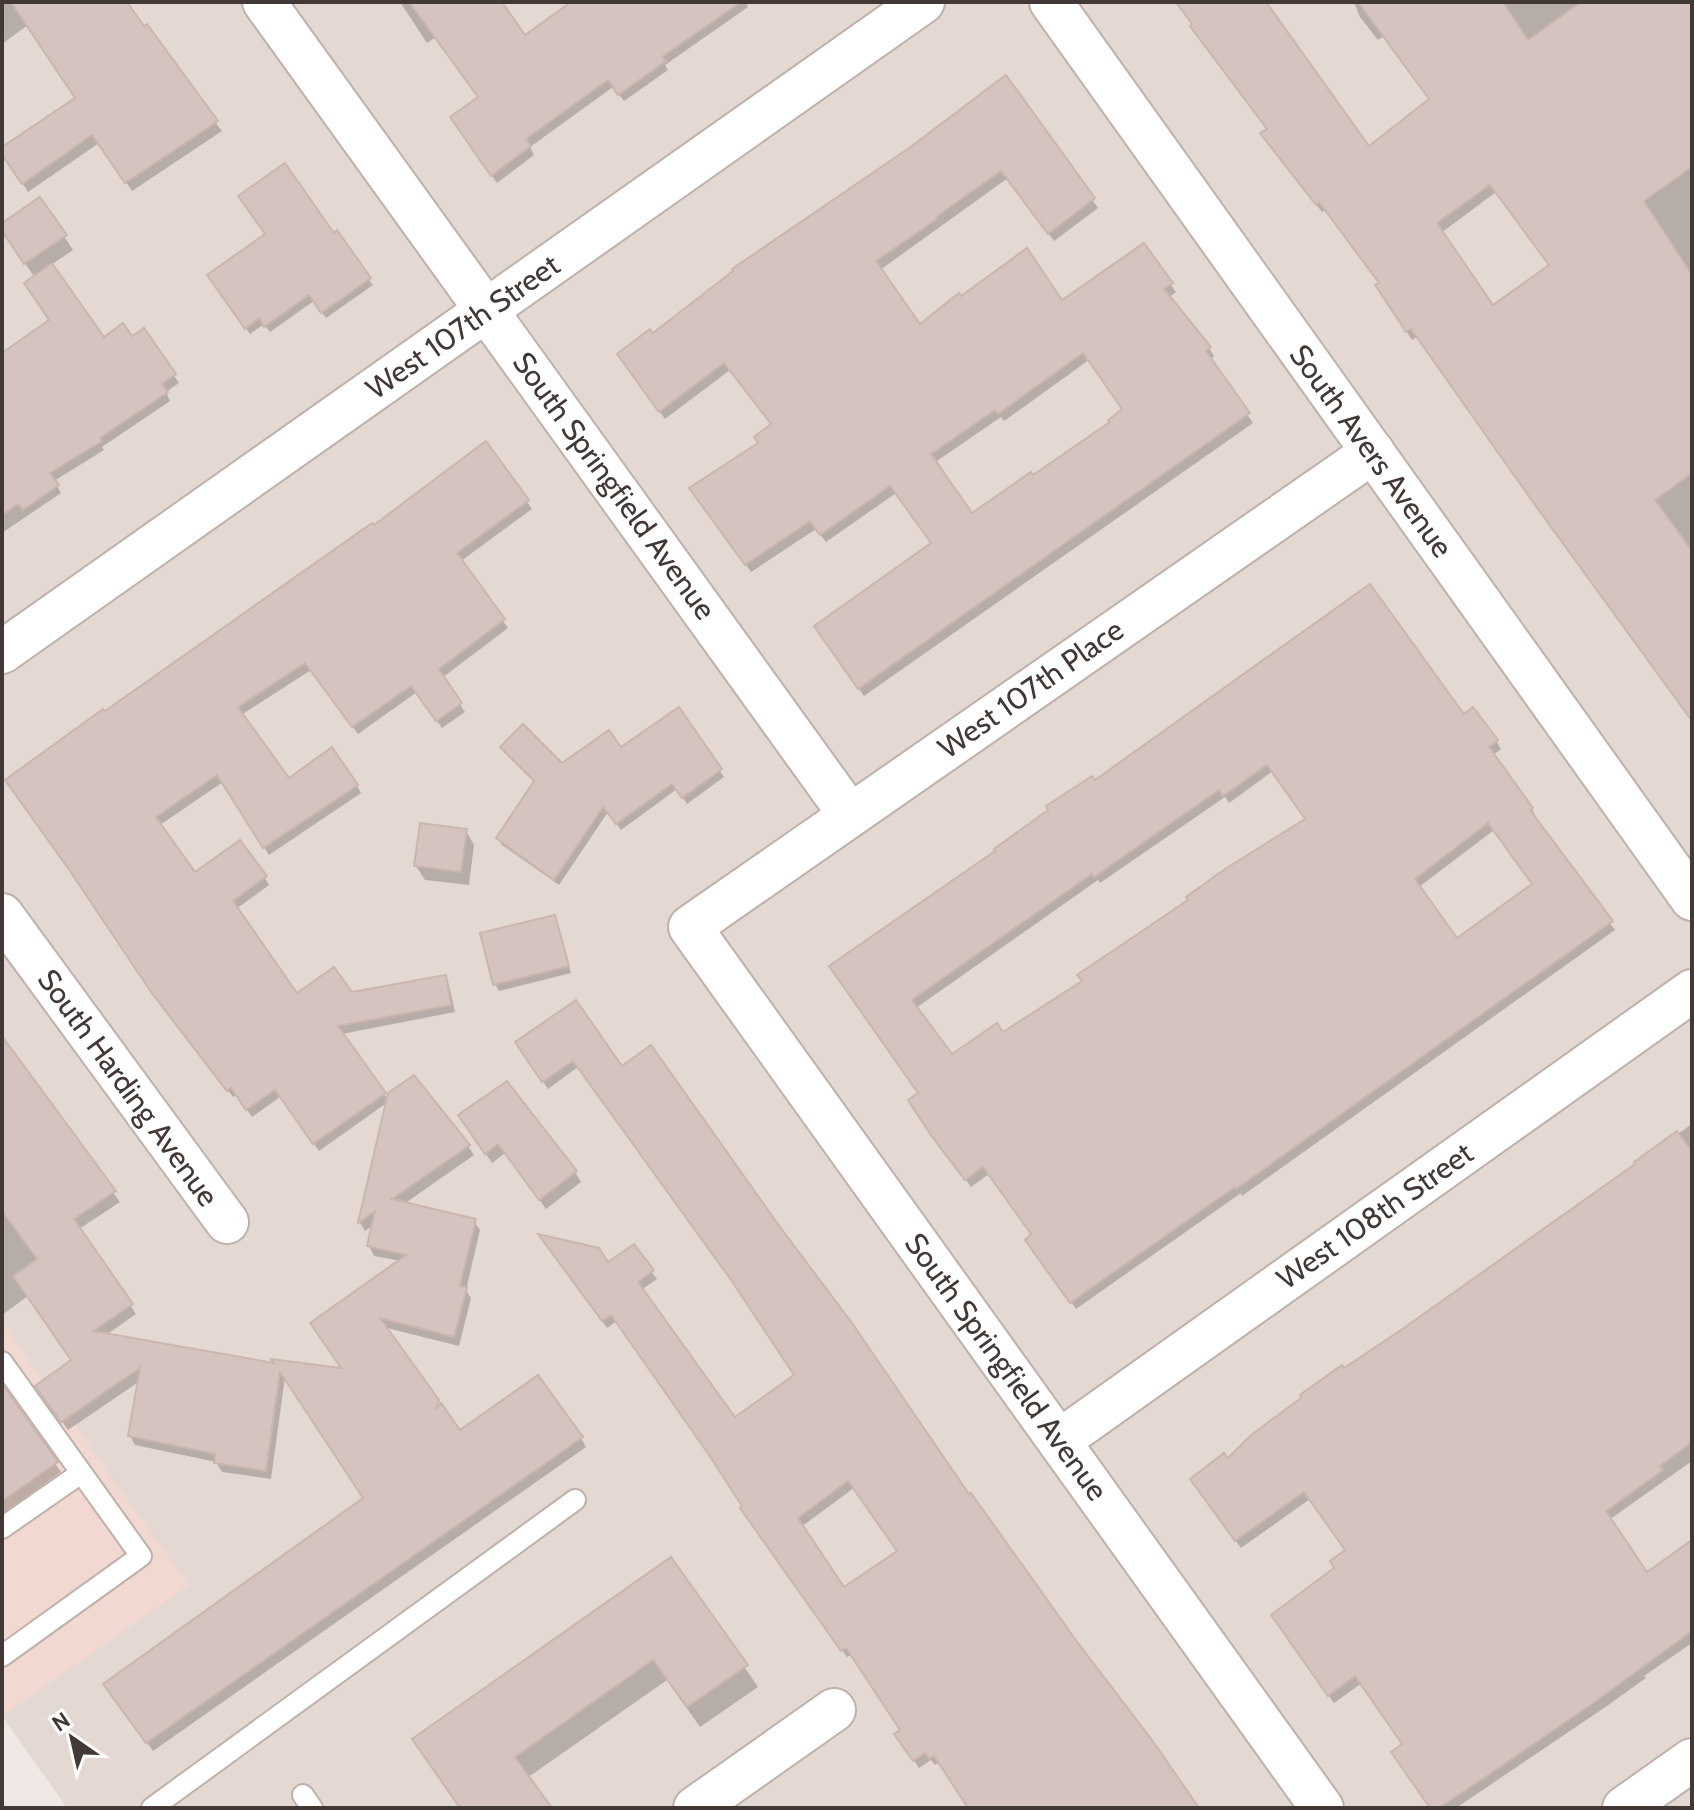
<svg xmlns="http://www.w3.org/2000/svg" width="1694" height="1810" font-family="Cabin,sans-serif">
<rect width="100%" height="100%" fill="#f0e8e4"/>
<polygon fill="#e4d8d3" points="2,2 1692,2 1692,1808 67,1808 2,1716 188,1585 2,1323"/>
<polygon fill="#f1d8d0" points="2,1323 189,1585 2,1716"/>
<g fill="#0003" fill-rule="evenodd">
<polygon points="2,2 124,2 222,131 132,191 99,143 28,192 2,150 77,99 28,25 2,44"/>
<polygon points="400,2 500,2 525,38 574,2 750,2 747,4 748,7 665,65 668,70 624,101 613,87 530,147 534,155 497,183 456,125 480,98 436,37 427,43"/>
<path d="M1179,2H1265L1368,148L1431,101L1384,36L1378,40L1360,17L1354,2H1676L1692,19V720L1418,336L1412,340L1383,295L1381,284L1325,210L1322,212L1268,142V131ZM1496,192L1551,266L1493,308L1441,233Z"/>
<path d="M1005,78L1098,208L1054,241L1008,178L880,270L920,327L1062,303L1143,246L1176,292L1168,298L1209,348L1214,356L1210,360L1253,423L864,696L821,635L933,545L896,493L826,542L816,529L751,572L696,496L760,444L772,426L730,370L665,419L624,362L652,335ZM1089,360L1124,410L1112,422L1033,478L971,516L934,463L1001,417L1004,421Z"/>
<polygon points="40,199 73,250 51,265 104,339 132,339 143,331 179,383 166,392 170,401 102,447 104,450 54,481 61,493 2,533 2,356 51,321 35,278 9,240 2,226"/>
<polygon points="267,235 333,235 373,285 326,318 314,301 270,332 264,324 250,334 213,282"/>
<polygon points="486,444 532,509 461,561 508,628 442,678 465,712 442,728 417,692 358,734 311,670 241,715 289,781 357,786 361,793 269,855 223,782 160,825 194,875 265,878 269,885 236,909 296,996 352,994 445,977 449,985 455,1012 342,1034 388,1100 468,1146 474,1155 404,1204 474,1221 480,1230 466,1290 471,1298 459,1346 383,1327 460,1432 581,1438 586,1447 153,1751 111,1693 365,1499 285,1377 271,1479 222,1472 216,1462 135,1445 130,1436 140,1381 68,1430 43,1395 73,1361 28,1296 2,1315 2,1039 120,1202 79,1229 136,1314 106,1335 277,1366 344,1371 401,1261 374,1256 369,1246 374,1225 365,1231 360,1223 388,1102 319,1151 280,1097 252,1117 237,1095 233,1097 187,1037 185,1038 158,1000 104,714 373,528"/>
<polygon points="678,710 724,777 687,804 677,789 621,830 608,812 559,885 502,845 498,838 535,782 503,747 562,766 620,749"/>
<path d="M1464,716L1496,741L1501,749L1493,755L1532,809L1536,817L1533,818L1615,930L1242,1196L1241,1193L1076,1309L1033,1248V1235L989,1174L971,1187L915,1108L920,1094L836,974L1094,783ZM1273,771L1307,820L1084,982L1002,1034L952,1057L916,1008L1098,880L1100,883L1225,797L1229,803ZM1494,830L1534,885L1456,941L1419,887Z"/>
<polygon points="466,831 474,845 469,885 425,880 416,866"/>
<polygon points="554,917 571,973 499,991 495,984"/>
<path d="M522,1050L621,1069L969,1497L1198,1808H970L939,1762L935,1765L931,1760L919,1768L901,1742L902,1731L852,1654L847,1657L747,1516L744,1507L716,1464L617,1321L607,1328L545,1242L608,1265L633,1247L657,1279L641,1290L735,1419L796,1376L738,1288L578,1067L548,1089ZM854,1488L899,1552L844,1590L801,1527Z"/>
<polygon points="1692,1124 1692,1461 1609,1520 1646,1575 1692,1543 1692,1643 1644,1676 1646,1678 1604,1708 1456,1808 1431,1808 1404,1745 1362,1683 1334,1703 1279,1624 1337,1569 1347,1551 1310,1499 1241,1548 1197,1488 1344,1371"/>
<polygon points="467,1126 575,1172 581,1182 546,1209 505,1153 492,1163"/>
<polygon points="2,1388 61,1472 2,1514"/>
<polygon points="671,1560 758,1687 700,1727 667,1680 527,1778 549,1808 460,1808 415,1740"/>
</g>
<g fill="#d4c3be" stroke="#cbb6ae" stroke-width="2" fill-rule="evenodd">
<polygon points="11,2 127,2 144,26 147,24 218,121 125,183 92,135 22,184 2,155 2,147 75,98"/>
<polygon points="409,2 502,2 525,35 571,2 741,2 662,57 666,61 618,95 608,80 526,139 531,146 491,176 450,117 478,97"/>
<path d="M1176,2H1266L1369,146L1429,99L1358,2H1503L1528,40L1581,2H1692V167L1644,201L1692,275V473L1655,500L1692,551V721L1530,498L1411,329L1406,332L1375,285L1379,283L1319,202L1316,205L1260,133L1267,129L1190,26L1192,24ZM1490,185L1549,265L1493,305L1437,223Z"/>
<path d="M1006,75L1095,198L1048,234L1001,171L936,217L937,219L876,261L920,324L959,293L961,296L1027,248L1062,300L1144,243L1173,283L1164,289L1211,347L1206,351L1250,413L858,689L814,626L931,543L890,486L820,535L810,521L745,565L689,488L758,443L754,437L771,424L724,363L659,412L617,354L650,329L653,333L733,271L732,269L909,148ZM1083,353L1122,409L1108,420L1110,422L1033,475L1031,472L972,513L931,454L995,410L998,414Z"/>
<polygon points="285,163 334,233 337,230 371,278 321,313 309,295 264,327 259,318 245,329 207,275 265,234 238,196"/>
<polygon points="40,197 67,235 24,264 2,231 2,223"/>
<polygon points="52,263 104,337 123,323 132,336 144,328 176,374 162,384 168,392 100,438 102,441 50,473 59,485 23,510 18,504 2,515 2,353 49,320 24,283"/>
<polygon points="486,441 529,500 457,553 505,619 439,669 462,703 436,721 411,686 352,727 305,663 238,707 289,778 332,747 358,785 263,848 217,775 156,817 195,872 240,840 267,876 233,901 297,993 334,967 352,992 446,975 451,1005 338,1026 386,1093 313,1144 275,1090 246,1110 231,1088 227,1091 151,992 70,871 5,780 103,709 105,711 372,523 374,525"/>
<path d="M1370,584L1464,714L1473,707L1498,740L1489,747L1533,808L1530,810L1613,921L1236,1189L1235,1187L1070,1303L1025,1240L1031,1234L983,1167L965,1180L930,1134L908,1100L918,1093L829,966L995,851L994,849L1048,810L1046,806L1092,776L1095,780ZM1267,765L1305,819L1225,869L1186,897L1188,900L1077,975L1082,981L1003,1032L997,1023L952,1054L912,1000L1092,874L1094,877L1219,790L1223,796ZM1488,823L1532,884L1457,938L1415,879Z"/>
<polygon points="679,707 722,769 682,798 672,784 616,824 603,807 554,880 496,838 534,781 500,747 523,724 562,763 609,730 621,747"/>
<polygon points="420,823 467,829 461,872 414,866"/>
<polygon points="555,915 569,966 493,985 480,933"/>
<path d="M576,1000L622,1066L651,1045L780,1227L852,1323L969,1494L971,1493L1078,1643L1152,1740L1199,1808H968L934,1756L929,1759L925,1753L913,1761L894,1734L900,1730L846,1648L841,1651L740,1508L742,1506L709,1455L611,1315L602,1321L538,1234L599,1248L608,1262L634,1244L654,1270L638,1282L735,1417L794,1375L731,1280L573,1061L542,1082L515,1042ZM848,1481L897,1551L844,1587L798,1518Z"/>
<polygon points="2,1036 116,1191 74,1219 133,1304 93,1331 274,1363 271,1359 341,1368 310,1323 406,1255 367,1246 375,1211 358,1223 388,1093 414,1075 470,1145 392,1199 476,1219 460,1286 467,1287 454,1337 380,1318 439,1400 436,1409 441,1403 460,1430 538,1375 583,1437 146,1743 103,1684 363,1498 280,1372 266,1471 214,1463 215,1454 128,1436 140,1368 61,1422 35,1386 71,1360 13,1276 37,1259 2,1211"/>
<polygon points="507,1081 577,1171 539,1200 498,1144 485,1154 458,1115"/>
<polygon points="1677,1131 1692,1151 1692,1442 1660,1466 1663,1470 1606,1511 1647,1572 1692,1540 1692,1631 1599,1699 1490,1774 1439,1808 1430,1808 1391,1752 1402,1744 1355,1676 1328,1696 1271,1615 1334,1568 1330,1561 1345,1550 1304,1492 1235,1541 1190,1479 1224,1453 1228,1458 1250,1436 1301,1398 1300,1395 1342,1365 1344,1368 1401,1330 1635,1164 1634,1162"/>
<polygon points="2,1384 58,1462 2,1501"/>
<polygon points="671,1557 748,1665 687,1707 653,1660 515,1757 552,1808 460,1808 412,1739"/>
</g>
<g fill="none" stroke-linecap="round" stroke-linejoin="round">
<defs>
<g id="service">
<polyline points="2,1362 141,1556 2,1656"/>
<polyline points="2,1528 81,1473"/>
<polyline points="303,1795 312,1808"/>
<polyline points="152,1808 575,1500"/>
</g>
<g id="minor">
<polyline points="264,2 850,815"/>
<polyline points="1051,2 1692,899"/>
<polyline points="2,652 923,2"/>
<polyline points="2,915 227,1222"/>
<polyline points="1059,1441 1692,991"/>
<polyline points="695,1808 834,1710"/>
<polyline points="1322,1808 690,927 1373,452"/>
<polyline points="1624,1808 1692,1760"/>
</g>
</defs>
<use href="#service" stroke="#beb1ab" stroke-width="24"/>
<use href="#minor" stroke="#beb1ab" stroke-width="46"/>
<use href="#service" stroke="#fff" stroke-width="20"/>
<use href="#minor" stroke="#fff" stroke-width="42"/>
</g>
<g text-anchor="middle" stroke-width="6" stroke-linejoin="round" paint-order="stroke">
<g font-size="30" fill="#423835" stroke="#fff">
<text transform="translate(463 327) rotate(-35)" y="10">West 107th Street</text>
<text transform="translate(1371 451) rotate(54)" y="10">South Avers Avenue</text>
<text transform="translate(614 486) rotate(54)" y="10">South Springfield Avenue</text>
<text transform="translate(1031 689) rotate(-35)" y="10">West 107th Place</text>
<text transform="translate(128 1088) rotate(54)" y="10">South Harding Avenue</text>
<text transform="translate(1375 1216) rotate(-35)" y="10">West 108th Street</text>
<text transform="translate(1006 1367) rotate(54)" y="10">South Springfield Avenue</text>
</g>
</g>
<rect width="1694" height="1810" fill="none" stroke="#423835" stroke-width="8"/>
<g transform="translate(72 1738) rotate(326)" stroke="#ffffff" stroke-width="6" paint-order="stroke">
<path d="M0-6L14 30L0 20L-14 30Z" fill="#423835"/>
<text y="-12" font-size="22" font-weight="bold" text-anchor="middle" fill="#423835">N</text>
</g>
</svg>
